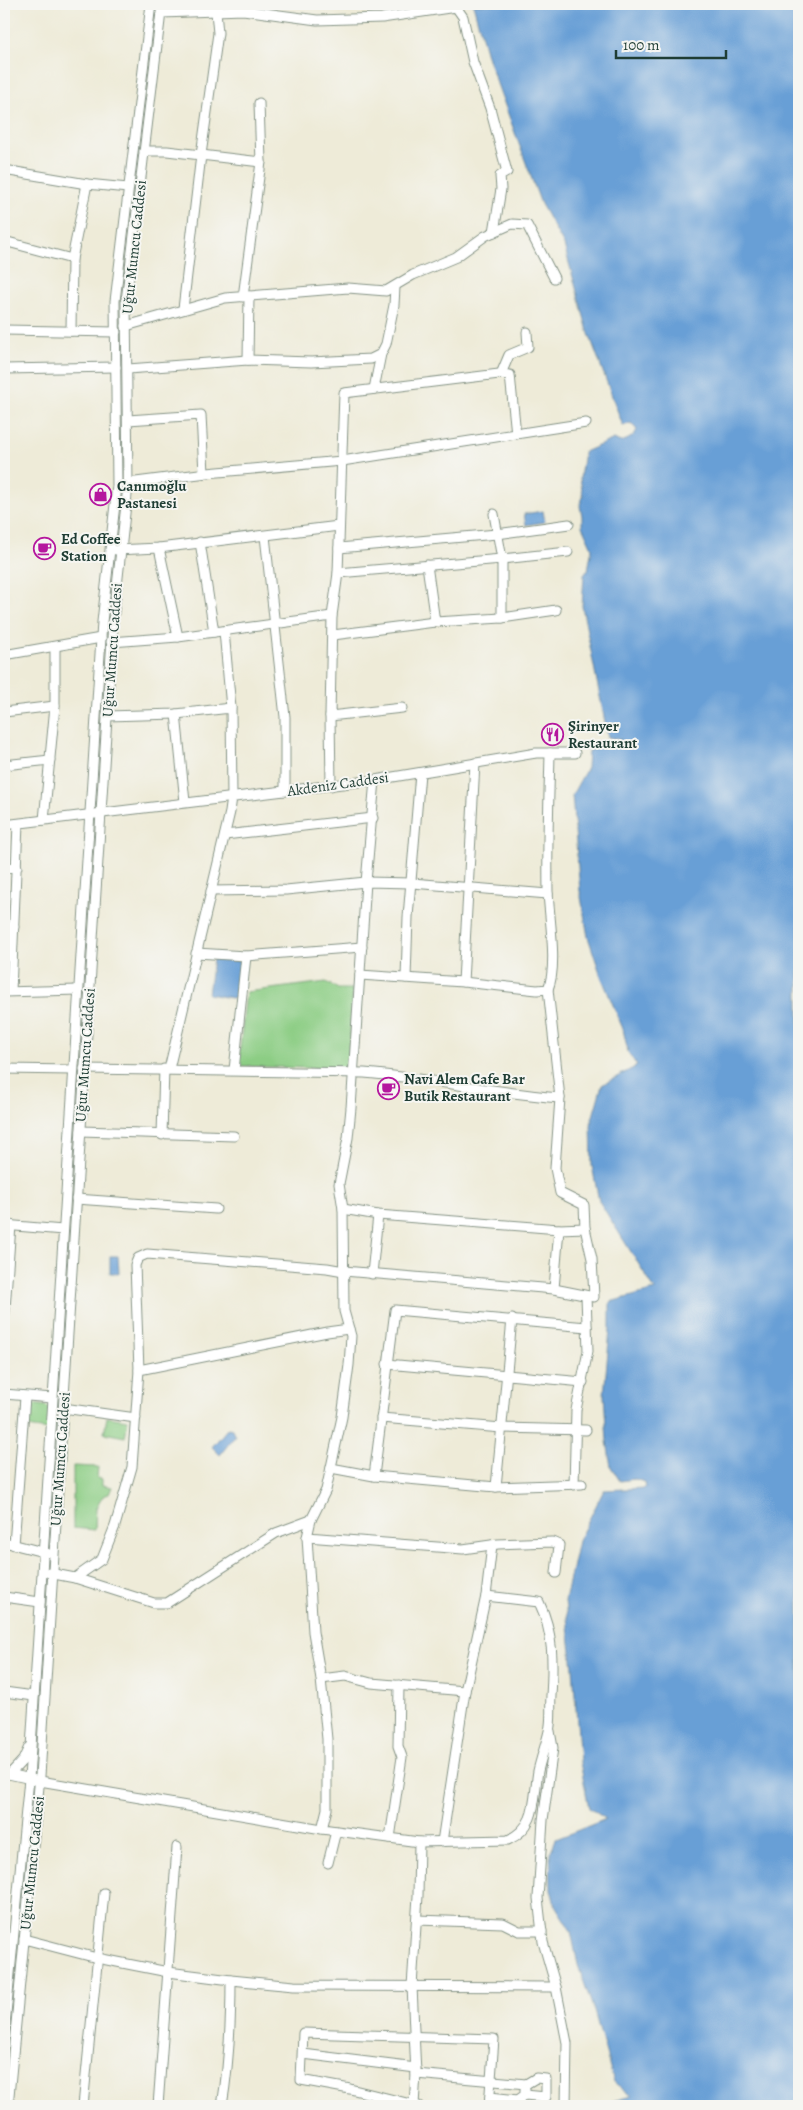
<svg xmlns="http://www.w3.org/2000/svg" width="803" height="2110" font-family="Alegreya,serif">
<rect width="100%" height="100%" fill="#f6f6f2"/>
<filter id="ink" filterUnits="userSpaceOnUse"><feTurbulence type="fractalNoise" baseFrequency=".02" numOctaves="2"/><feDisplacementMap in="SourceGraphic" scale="10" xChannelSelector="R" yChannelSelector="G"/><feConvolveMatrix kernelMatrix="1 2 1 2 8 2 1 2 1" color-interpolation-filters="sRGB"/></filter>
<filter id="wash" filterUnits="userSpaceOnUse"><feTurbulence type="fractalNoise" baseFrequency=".0096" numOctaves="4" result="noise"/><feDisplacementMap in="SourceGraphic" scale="20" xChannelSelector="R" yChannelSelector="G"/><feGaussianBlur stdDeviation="1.12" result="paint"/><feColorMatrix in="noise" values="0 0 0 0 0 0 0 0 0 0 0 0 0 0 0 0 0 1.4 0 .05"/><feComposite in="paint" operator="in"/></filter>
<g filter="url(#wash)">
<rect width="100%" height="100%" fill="#eeebd8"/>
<g fill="#8ccd84" stroke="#56855c">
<polygon points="326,982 338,989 353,989 348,1064 343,1069 238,1066 246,992"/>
<polygon points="32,1404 47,1406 50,1409 49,1430 26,1427 27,1409"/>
<polygon points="107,1417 128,1420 125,1437 104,1433"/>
<polygon points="73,1466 98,1467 97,1478 102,1479 102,1485 112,1487 109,1494 103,1496 96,1508 95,1530 73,1528"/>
</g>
<g fill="#689fd6" stroke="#446e85">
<path d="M473,4H799V2106H608L613,2101L631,2096L614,2082L594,2011L578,1965L571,1931L555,1905L551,1889L550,1853L556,1839L606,1819L589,1808L580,1762L573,1668L565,1601L578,1541L604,1490L645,1488L644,1482L635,1479L620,1481L611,1467L607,1441L604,1395L610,1329V1302L655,1290L599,1201L592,1166L591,1123L602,1085L637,1066L628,1052L623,1029L601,976L588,937L580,891L572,795L587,768L588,751L622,740L608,737L582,606L584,575L588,570L592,548L582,526V516L580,506L583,496L580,478L584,452L614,439L620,442C627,440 633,438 637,430L631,423L623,426L588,331L564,245L541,204L488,59Z"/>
<polygon points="543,511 545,522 526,525 524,514"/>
<polygon points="213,959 242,961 238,999 208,994"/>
<polygon points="110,1256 118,1256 119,1273 110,1273"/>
<polygon points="228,1428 232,1429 235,1436 220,1455 212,1447"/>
</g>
</g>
<g filter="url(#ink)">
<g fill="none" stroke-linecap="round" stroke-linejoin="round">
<defs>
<g id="minor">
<polyline points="162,13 243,10 317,20 382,18 456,7 463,17 473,62 490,108 507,172 500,176 501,189 494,232"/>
<polyline points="259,103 261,162"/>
<polyline points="144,151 167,151 201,155 218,33 216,12"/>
<polyline points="4,170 87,184 128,188"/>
<polyline points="4,241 72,259"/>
<polyline points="183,309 201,155 261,162 243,297"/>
<polyline points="126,326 225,298 348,288 386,291 413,275 456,257 485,236 512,224 527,225 554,278"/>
<polyline points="4,330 116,332"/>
<polyline points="71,331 72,259 87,184"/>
<polyline points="248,360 249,296"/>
<polyline points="4,369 116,367"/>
<polyline points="128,369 248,360 311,362 371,359 381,354 386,344 394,305 395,287"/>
<polyline points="501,374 509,355 528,347 527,332"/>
<polyline points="374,389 381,354"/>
<polyline points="128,420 201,415 204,473"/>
<polyline points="128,483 207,473 342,461 586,423"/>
<polyline points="494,514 502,559 568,552"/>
<polyline points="265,536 285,717 285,791"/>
<polyline points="200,542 214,632"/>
<polyline points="159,548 178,637"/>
<polyline points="339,548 497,534 569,524"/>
<polyline points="116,550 159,548 339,526"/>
<polyline points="427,565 435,622"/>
<polyline points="338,573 502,559 502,618"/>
<polyline points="224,631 231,708"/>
<polyline points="333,635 435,622 502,618 556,610"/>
<polyline points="111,642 178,637 332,616"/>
<polyline points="4,655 101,638"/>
<polyline points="4,712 55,706"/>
<polyline points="176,714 185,802"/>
<polyline points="107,716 176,714 231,708 232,797 230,812 169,1069"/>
<polyline points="330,716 402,708"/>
<polyline points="4,765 50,760"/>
<polyline points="331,786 330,716 332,616 338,573 344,393 499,374 510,375 516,434"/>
<polyline points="44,820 55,706 55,647"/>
<polyline points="4,825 375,780 536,753 575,753"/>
<polyline points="225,835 373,818"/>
<polyline points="4,868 17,867"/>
<polyline points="211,891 286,890 366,882 412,883 548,894"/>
<polyline points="4,927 14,927"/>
<polyline points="196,953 246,956 362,947"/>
<path d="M360,975L463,982L537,990L548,989C558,966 549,917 548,891C547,845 549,799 550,753"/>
<polyline points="406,978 408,917 420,773"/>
<polyline points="463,982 475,763"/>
<polyline points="11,991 18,824"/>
<polyline points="4,992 78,990"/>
<polyline points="4,1069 73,1070"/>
<path d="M84,1069L364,1073C430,1078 494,1093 560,1098"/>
<polyline points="234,1070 246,956"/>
<polyline points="81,1131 234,1136"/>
<polyline points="162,1135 164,1069"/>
<polyline points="76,1199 216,1209"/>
<polyline points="343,1209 378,1215 559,1229 585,1228"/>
<polyline points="4,1225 63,1230"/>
<polyline points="372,1274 378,1215"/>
<polyline points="554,1289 559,1229"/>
<polyline points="4,1323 11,1225"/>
<polyline points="387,1364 583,1382"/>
<polyline points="139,1370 135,1265 138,1258 147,1254 327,1268 344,1271 554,1289 594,1297 592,1259 585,1228 584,1205 560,1193 555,1168 560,1098 548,989"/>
<polyline points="4,1394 52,1398"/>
<polyline points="63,1408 136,1418"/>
<polyline points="381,1418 502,1428 586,1430"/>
<polyline points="331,1468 374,1476 496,1487 582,1484"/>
<polyline points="374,1476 395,1310 587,1327"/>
<polyline points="574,1485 576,1410 588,1351 586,1296"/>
<polyline points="496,1487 512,1319"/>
<polyline points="307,1537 463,1549 498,1544 552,1542 559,1545 556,1573"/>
<polyline points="4,1542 47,1553"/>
<polyline points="14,1545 25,1397"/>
<polyline points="49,1573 75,1578 154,1603 167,1603 276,1533 311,1520"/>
<polyline points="75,1578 102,1559 115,1526 132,1467 139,1370 327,1332 349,1329"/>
<polyline points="4,1597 40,1602"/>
<polyline points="321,1679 345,1676 371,1683 465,1691"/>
<polyline points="4,1692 34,1696"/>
<polyline points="550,1731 553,1748 543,1820 538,1898 543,1942 556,1987 567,2043 566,2106"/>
<path d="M4,1773L40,1781L322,1829L419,1842L508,1840C538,1826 533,1800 538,1771C541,1758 546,1744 549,1731C552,1720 550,1707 551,1696C553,1664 554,1633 539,1602L486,1596"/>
<polyline points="10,1774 23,1760 29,1747"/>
<polyline points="322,1829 327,1809 327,1739 321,1679 313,1632 307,1537 311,1520 326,1490 342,1417 349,1365 351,1336 344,1311 343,1209 339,1184 348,1138 351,1108 366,882 375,780"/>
<polyline points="390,1838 402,1757 398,1746 399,1685"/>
<polyline points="442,1842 465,1691 486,1596 492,1545"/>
<polyline points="328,1863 336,1831"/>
<polyline points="417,1920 503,1923 519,1931 542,1931"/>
<polyline points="24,1939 97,1958 168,1972 231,1980 294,1986 556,1987"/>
<polyline points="4,2035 29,1779 102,622 117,486 115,301 151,4"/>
<polyline points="303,2054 416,2068"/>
<polyline points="416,2074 526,2084 536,2078 546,2079 546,2097 525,2095"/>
<polyline points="490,2097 518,2100 525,2095 525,2089"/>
<polyline points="414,2105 416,2074 412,1986 418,1896 419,1842"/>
<polyline points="8,2106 40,1776 113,623 128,486 126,301 162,4"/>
<polyline points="83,2106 104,1893"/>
<polyline points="158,2106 177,1847"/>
<path d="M222,2106C229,2064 231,2023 231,1980"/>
<polyline points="419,2106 350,2089 301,2080 303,2033 494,2039 489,2106"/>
</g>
</defs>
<use href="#minor" stroke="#869486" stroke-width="11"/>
<use href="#minor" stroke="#fff" stroke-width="9"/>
</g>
</g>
<defs>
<symbol id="shop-ring" viewBox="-11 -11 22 22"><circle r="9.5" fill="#f6f6f2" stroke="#b5179e" stroke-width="1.5"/><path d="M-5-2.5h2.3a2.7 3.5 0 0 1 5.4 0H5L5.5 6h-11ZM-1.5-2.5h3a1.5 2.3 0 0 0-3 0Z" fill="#b5179e"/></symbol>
<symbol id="cafe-ring" viewBox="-11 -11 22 22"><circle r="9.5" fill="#f6f6f2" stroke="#b5179e" stroke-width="1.5"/><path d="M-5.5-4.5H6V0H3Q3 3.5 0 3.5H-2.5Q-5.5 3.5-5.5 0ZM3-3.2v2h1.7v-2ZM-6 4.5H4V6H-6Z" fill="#b5179e"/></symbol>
<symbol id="restaurant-ring" viewBox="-11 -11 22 22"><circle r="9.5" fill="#f6f6f2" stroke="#b5179e" stroke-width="1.5"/><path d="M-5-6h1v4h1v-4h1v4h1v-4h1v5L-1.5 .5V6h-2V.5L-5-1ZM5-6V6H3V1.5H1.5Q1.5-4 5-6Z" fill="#b5179e"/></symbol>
</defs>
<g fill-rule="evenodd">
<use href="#shop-ring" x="88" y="482" width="25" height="25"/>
<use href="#cafe-ring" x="32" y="536" width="25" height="25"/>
<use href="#restaurant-ring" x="540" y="722" width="25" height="25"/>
<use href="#cafe-ring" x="376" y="1076" width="25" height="25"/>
</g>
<g text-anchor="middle" stroke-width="4" stroke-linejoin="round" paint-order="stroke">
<g font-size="15" fill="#1f3d34" stroke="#f6f6f2">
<text transform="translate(134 247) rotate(-84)" y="5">Uğur Mumcu Caddesi</text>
<text transform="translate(112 650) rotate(-86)" y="5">Uğur Mumcu Caddesi</text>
<text transform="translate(338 784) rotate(-8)" y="5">Akdeniz Caddesi</text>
<text transform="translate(85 1055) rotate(-86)" y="5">Uğur Mumcu Caddesi</text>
<text transform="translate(60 1459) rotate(-86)" y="5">Uğur Mumcu Caddesi</text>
<text transform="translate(32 1863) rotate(-84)" y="5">Uğur Mumcu Caddesi</text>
</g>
<g font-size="15" font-weight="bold" fill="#1f3d34" stroke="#f6f6f2" text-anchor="start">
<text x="117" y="491">Canımoğlu<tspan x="117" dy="17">Pastanesi</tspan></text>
<text x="61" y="544">Ed Coffee<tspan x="61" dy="17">Station</tspan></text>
<text x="568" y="731">Şirinyer<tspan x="568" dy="17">Restaurant</tspan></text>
<text x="404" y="1084">Navi Alem Cafe Bar<tspan x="404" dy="17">Butik Restaurant</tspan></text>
</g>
</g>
<rect width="803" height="2110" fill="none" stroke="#f6f6f2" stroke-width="20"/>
<path d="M616 50v8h110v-8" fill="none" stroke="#1f3d34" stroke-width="2.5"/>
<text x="623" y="50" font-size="15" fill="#1f3d34" stroke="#f6f6f2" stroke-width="4" paint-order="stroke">100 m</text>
</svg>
